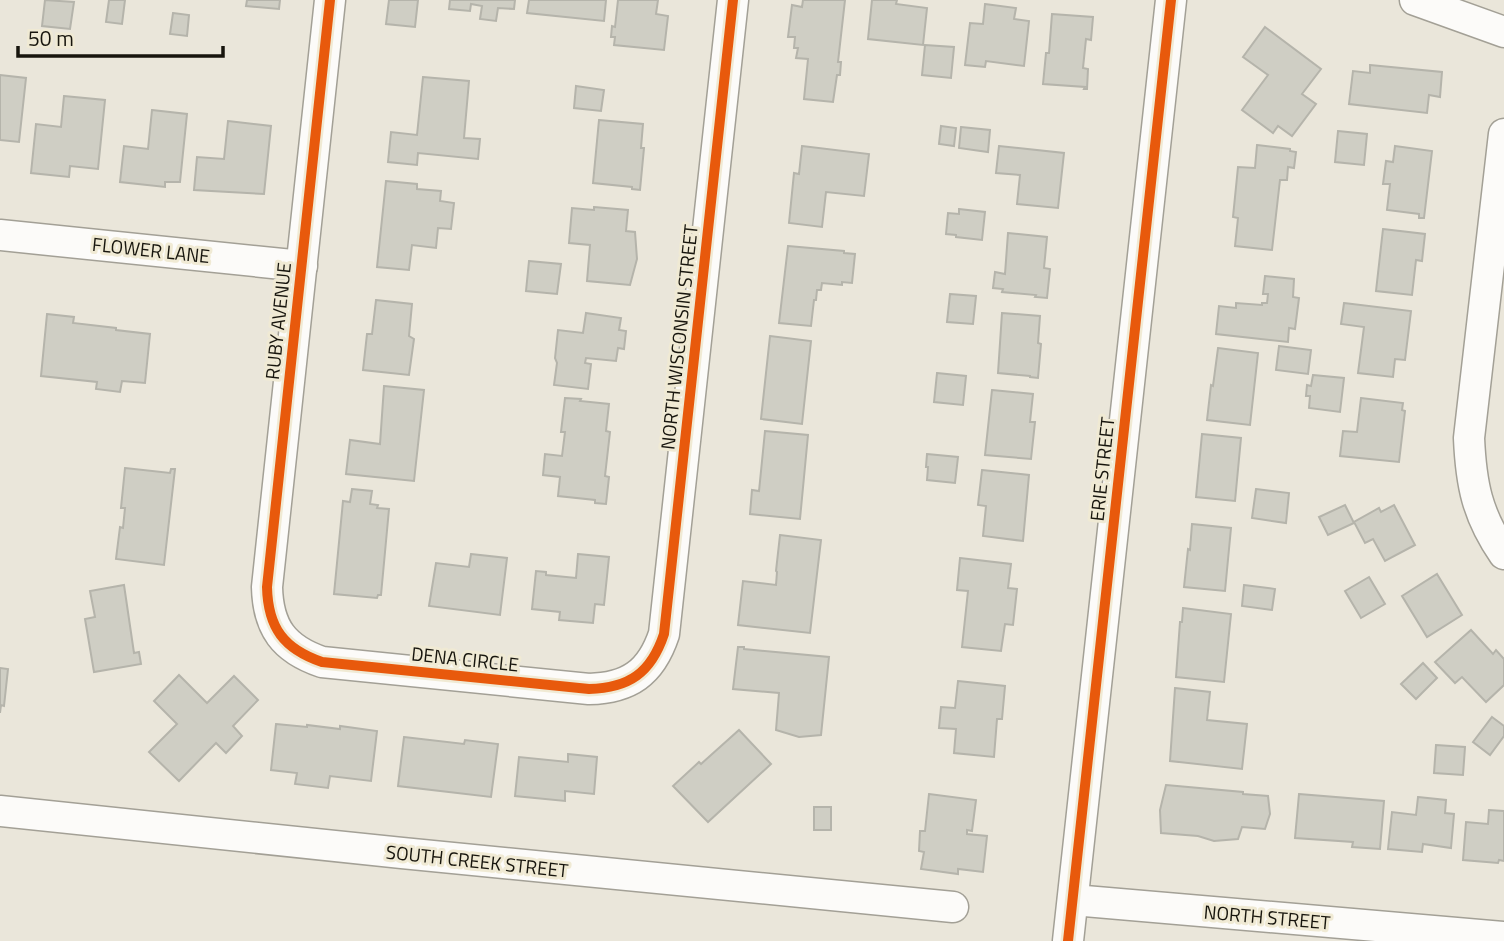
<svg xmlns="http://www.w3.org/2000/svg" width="1504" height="941" font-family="'Titillium Web',sans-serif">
<rect width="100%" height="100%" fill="#eae6da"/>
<g fill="#cfcec4" stroke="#b5b4ab" stroke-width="2">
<polygon points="45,0 74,2 70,29 42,26"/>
<polygon points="109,0 125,0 122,24 106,22"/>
<polygon points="247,0 280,0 279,9 246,6"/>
<polygon points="389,0 418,0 415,27 386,24"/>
<polygon points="450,0 515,0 514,9 498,8 496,21 480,19 482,6 471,4 470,11 449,9"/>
<polygon points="529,0 606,0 604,21 527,13"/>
<polygon points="618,0 658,0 656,14 668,16 664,50 614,45 615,37 611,37 612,26 615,27"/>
<polygon points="803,0 845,0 838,62 841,62 840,75 837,75 833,102 804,99 808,59 796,58 798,48 794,48 795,37 788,37 792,5 802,7"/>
<polygon points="872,0 897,0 896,4 927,8 923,45 868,39"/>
<polygon points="985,4 1016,8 1014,19 1029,21 1024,66 986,61 985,67 965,65 970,23 983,24"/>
<polygon points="173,13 189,15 187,36 170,34"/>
<polygon points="1052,14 1093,17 1091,40 1086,39 1083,68 1088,69 1087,89 1084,89 1085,87 1043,84 1046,53 1049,53"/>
<polygon points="1265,27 1321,69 1302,94 1316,104 1292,136 1278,126 1273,133 1242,110 1268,75 1243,57"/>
<polygon points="925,45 954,47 951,78 922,75"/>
<polygon points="1370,65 1442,72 1440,97 1429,95 1427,113 1349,104 1353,71 1370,73"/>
<polygon points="0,75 26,78 19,142 0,140"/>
<polygon points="423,77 469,81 464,138 480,139 478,159 418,153 417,165 388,162 391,132 417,135"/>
<polygon points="576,86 604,90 601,111 574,108"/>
<polygon points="64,96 105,100 98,169 70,166 69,177 31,173 36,124 61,127"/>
<polygon points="152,110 187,114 180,182 165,182 165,187 120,182 124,146 148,149"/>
<polygon points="599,120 643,124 641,148 644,148 640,190 632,189 632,187 593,183"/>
<polygon points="228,121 271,126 264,194 194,190 197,157 224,159"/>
<polygon points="941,126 956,128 954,146 939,144"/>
<polygon points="961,127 990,130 988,152 959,148"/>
<polygon points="1338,131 1367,134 1364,165 1335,162"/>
<polygon points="1257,145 1290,149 1290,151 1296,152 1294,168 1288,167 1287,180 1280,180 1272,250 1235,246 1238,218 1233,217 1238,167 1255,168"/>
<polygon points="802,146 869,154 864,196 826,192 822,227 789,223 794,173 799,174"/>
<polygon points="999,146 1064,153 1058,208 1017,204 1020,175 996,173"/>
<polygon points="1395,146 1432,151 1424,218 1419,218 1419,214 1387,210 1390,184 1383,184 1386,161 1393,162"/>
<polygon points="386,181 417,184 417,189 441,191 440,201 454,203 451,229 438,228 436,248 412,245 409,270 377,267"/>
<polygon points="594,207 628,210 626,231 635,232 637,259 630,285 587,281 590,245 569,243 572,208 594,210"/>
<polygon points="959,209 985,212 982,240 956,237 956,235 946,234 948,213 959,214"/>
<polygon points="1383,229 1425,234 1422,261 1416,260 1412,295 1376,291"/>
<polygon points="1008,233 1047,237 1044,268 1050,269 1047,298 1035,297 1036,295 1002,292 1003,289 993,288 995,272 1005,274"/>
<polygon points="788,246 844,251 844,253 855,254 852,283 842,282 842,285 822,283 821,290 817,290 816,300 814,300 811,326 779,323"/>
<polygon points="529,261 561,264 557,294 526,291"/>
<polygon points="1265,276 1294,279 1293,297 1299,298 1295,329 1289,328 1288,342 1216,334 1219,306 1236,308 1236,303 1262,305 1262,303 1267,303 1268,294 1263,294"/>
<polygon points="950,294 976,296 973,324 947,322"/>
<polygon points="376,300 412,304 409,336 414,339 409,375 363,370 367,334 372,334"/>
<polygon points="1344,303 1411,311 1405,360 1395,359 1393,377 1358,373 1364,327 1341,324"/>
<polygon points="586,313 621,318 619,330 626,331 624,349 618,348 616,361 586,358 585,363 591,364 588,389 554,385 557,363 555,358 558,330 583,333"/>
<polygon points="1002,313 1040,316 1038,343 1041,344 1038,378 1030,377 1030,376 998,373"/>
<polygon points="47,314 74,317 73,323 116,328 116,330 150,334 145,383 122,381 120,392 96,389 97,382 41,376"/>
<polygon points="770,336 811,341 802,424 761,419"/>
<polygon points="1279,346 1311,350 1308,374 1276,370"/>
<polygon points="1218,348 1258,353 1250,425 1207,420 1211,385 1213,386"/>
<polygon points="937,373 966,376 963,405 934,402"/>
<polygon points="1313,375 1344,378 1340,412 1309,408 1310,396 1306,396 1307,385 1311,386"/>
<polygon points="384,386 424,390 414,481 346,474 350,440 380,444"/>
<polygon points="992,390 1033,394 1030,422 1035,422 1031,459 985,455"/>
<polygon points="565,398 581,399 580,401 609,404 606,431 610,432 605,476 609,477 606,504 595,503 595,500 558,496 560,477 543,475 545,454 562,456 565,432 561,432"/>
<polygon points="1361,398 1403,403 1402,410 1405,411 1399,462 1340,456 1343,431 1357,432"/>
<polygon points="765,431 808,435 800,519 750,514 752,490 759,491"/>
<polygon points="1202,434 1241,438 1235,501 1196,497"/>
<polygon points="927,454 958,457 955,483 927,480 928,467 926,467"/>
<polygon points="125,468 170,473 171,469 175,469 164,565 116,559 120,527 123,528 125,508 121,508"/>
<polygon points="982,470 1029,475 1023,541 983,536 986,506 978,505"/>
<polygon points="352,489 372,491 370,504 378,505 377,508 389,509 381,595 378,595 377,598 334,594 343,501 350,502"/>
<polygon points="1256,489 1289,493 1286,523 1252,518"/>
<polygon points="1345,505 1354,523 1328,535 1319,517"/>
<polygon points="1394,505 1415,545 1385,561 1373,539 1365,543 1354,522 1379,508 1381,512"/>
<polygon points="1192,524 1231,528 1225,591 1184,587 1188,549 1190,550"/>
<polygon points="780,535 821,540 810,633 738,625 743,581 776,585 777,572 776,571"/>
<polygon points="471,554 507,558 500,615 429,606 436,563 469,567"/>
<polygon points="578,554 609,557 604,605 595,604 593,623 559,620 560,612 532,609 536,571 546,572 546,575 576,578"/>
<polygon points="960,558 1011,564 1008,588 1017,589 1013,625 1005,624 1001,651 962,647 968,591 957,590"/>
<polygon points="1437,574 1462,615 1427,637 1402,596"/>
<polygon points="1369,577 1385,604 1361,618 1345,591"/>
<polygon points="124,585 134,653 139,652 141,664 94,672 85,619 95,617 90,591"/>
<polygon points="1244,585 1275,589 1272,610 1242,606"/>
<polygon points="1183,608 1231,614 1224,682 1176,677 1180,622 1182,622"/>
<polygon points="1471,630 1493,654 1496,650 1504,659 1504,685 1486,702 1462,677 1455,683 1435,662"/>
<polygon points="738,647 744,647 744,649 829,657 821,735 799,737 776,730 779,693 733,689"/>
<polygon points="1423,663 1437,678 1416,699 1401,684"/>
<polygon points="0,668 8,669 4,706 1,705 0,713"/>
<polygon points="179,675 207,703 234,676 258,700 233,726 242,736 226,753 216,743 179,781 149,752 177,724 154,701"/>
<polygon points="958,681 1005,686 1002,719 997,719 994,757 954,753 956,729 939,728 941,707 955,708"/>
<polygon points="1175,688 1210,692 1207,720 1247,724 1242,769 1170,761"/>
<polygon points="1492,717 1504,726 1504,736 1490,755 1473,742"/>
<polygon points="276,724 307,727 307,725 340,729 340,726 377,731 371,781 330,776 328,788 295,784 297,773 271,770"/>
<polygon points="739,730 771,764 708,822 673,786 699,762 701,764"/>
<polygon points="404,737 464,744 465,740 498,744 491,797 398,786"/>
<polygon points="1436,745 1465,747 1463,775 1434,773"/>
<polygon points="568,754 597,757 594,794 565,791 565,801 515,796 519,757 568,762"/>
<polygon points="1166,785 1243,792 1243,794 1268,796 1270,814 1265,829 1242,827 1238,839 1214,841 1198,836 1161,833 1160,810"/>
<polygon points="929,794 976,800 972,831 967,830 967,834 987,836 983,872 958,869 958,874 921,869 924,852 919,851 920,831 925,831"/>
<polygon points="1299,794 1384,801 1380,849 1352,847 1353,842 1295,838"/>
<polygon points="1418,797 1446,800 1445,813 1454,814 1451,848 1423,844 1422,852 1388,849 1392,812 1416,815"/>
<rect x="814" y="807" width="17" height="23"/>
<polygon points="1489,810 1504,811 1504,861 1499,860 1498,863 1463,860 1466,822 1488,824"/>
</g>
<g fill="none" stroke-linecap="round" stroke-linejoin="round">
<defs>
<g id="street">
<path d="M330,0L267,587C268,628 284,649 322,662L589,689C629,688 651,673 664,634L733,0"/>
<polyline points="1415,0 1504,32"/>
<path d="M1504,134L1469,438C1471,484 1477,515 1504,554"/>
<polyline points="0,235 302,266"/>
<polyline points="0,811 402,853 953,907"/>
<polyline points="1073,900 1504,937"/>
<polyline points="1068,941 1171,0"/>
</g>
</defs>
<use href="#street" stroke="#a3a096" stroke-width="33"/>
<use href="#street" stroke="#fcfbf9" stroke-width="30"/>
<defs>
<g id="cycleway">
<path d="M330,0L267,587C268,628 284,649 322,662L589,689C629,688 651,673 664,634L733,0"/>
<polyline points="1068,941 1171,0"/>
</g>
</defs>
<use href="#cycleway" stroke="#f0ead4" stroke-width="15"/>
<use href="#cycleway" stroke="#e8590c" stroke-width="10"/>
</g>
<g text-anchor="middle" stroke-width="6" stroke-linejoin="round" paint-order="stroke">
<g font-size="19" fill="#17150d" stroke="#f0ead4">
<text transform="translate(151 250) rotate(6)" y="7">FLOWER LANE</text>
<text transform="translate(278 321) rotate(-84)" y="7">RUBY AVENUE</text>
<text transform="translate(679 337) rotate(-84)" y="7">NORTH WISCONSIN STREET</text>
<text transform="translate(1102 469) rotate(-84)" y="7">ERIE STREET</text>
<text transform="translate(465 659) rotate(6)" y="7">DENA CIRCLE</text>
<text transform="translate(477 861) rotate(6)" y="7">SOUTH CREEK STREET</text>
<text transform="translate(1267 917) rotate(5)" y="7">NORTH STREET</text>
</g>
</g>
<path d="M18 46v10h205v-10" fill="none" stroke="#17150d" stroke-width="3.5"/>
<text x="28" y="46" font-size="21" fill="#17150d" stroke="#f0ead4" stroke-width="5" paint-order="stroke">50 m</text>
</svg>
